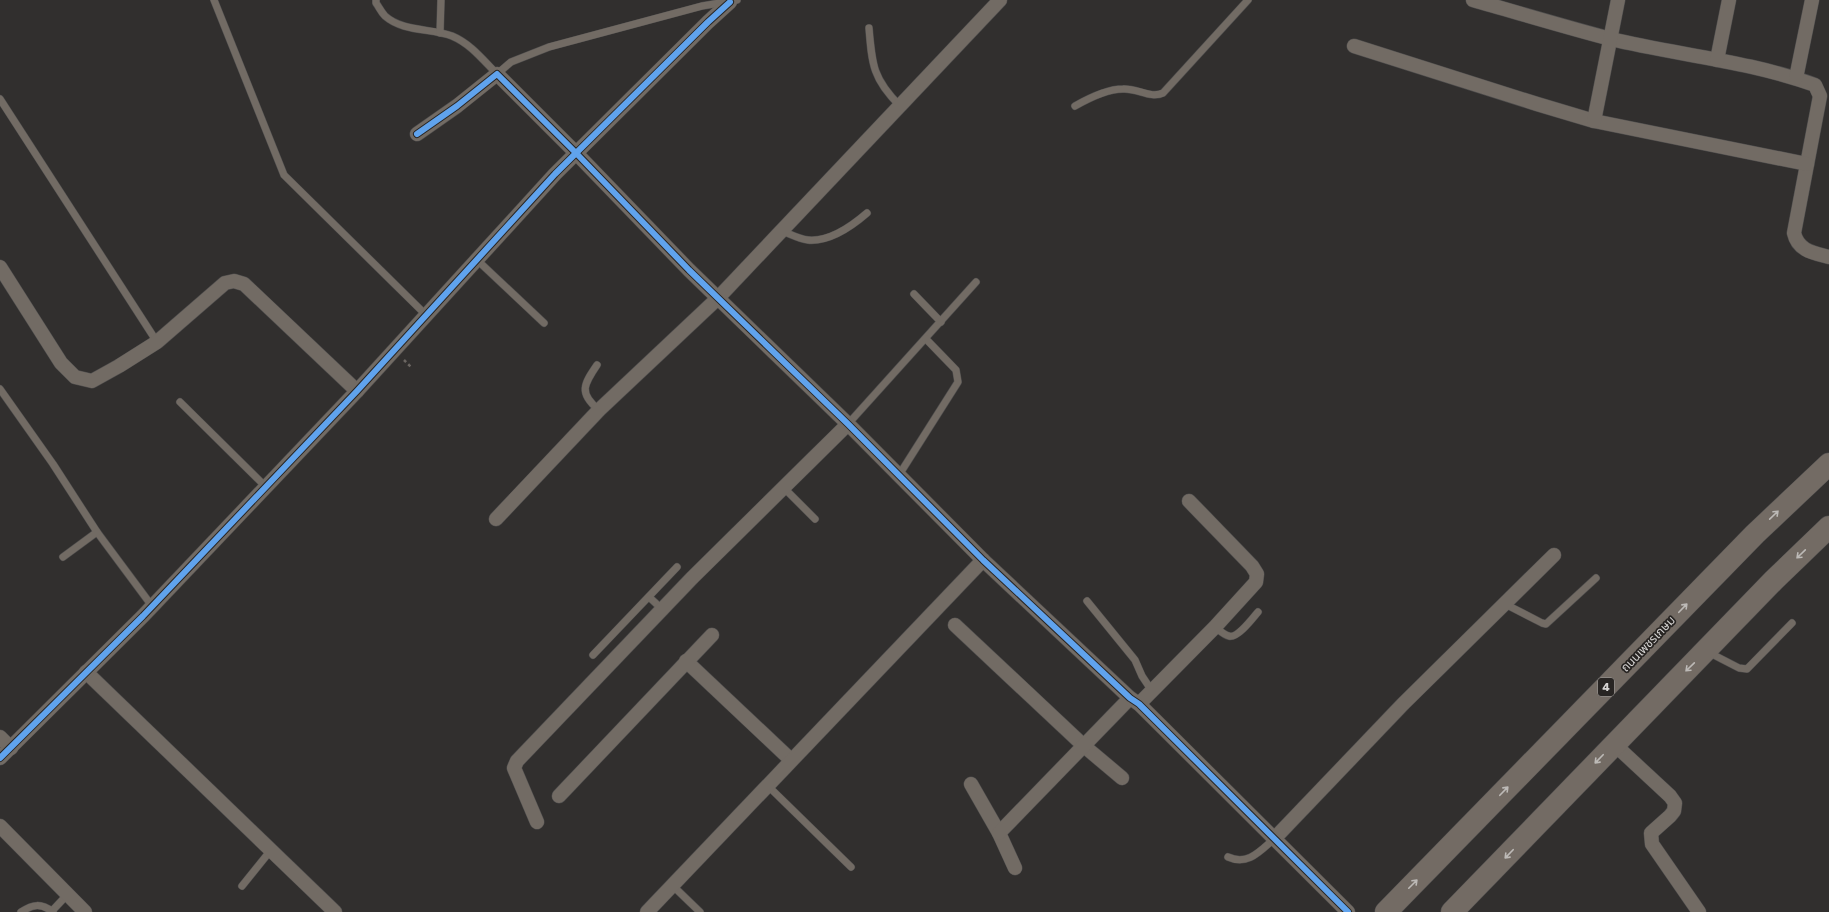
<svg xmlns="http://www.w3.org/2000/svg" width="1829" height="912" font-family="Rubik,'Noto Sans Thai',sans-serif">
<rect width="100%" height="100%" fill="#312f2e"/>
<g fill="none" stroke-linecap="round" stroke-linejoin="round">
<defs>
<g id="lane">
<polyline points="214,0 284,175 425,314"/>
<path d="M376,0V3C379,7 381,12 385,16C403,32 431,28 452,36C471,44 483,60 497,74L511,62L549,47L702,6L737,0"/>
<path d="M869,28C872,65 873,79 900,106"/>
<polyline points="440,33 441,0"/>
<polyline points="0,99 157,342"/>
<path d="M1075,106C1089,98 1107,89 1123,89C1137,88 1151,99 1163,93L1248,0"/>
<path d="M782,231C790,234 799,239 808,240C830,242 852,226 867,213"/>
<polyline points="476,259 544,323"/>
<polyline points="914,294 941,322"/>
<path d="M597,365C584,384 578,393 599,410"/>
<polyline points="0,389 53,464 97,532 152,606"/>
<polyline points="180,402 266,487"/>
<polyline points="848,424 976,282"/>
<polyline points="899,475 958,382 956,370 926,339"/>
<polyline points="784,488 815,519"/>
<polyline points="63,557 97,532"/>
<polyline points="649,597 662,609"/>
<polyline points="1087,601 1135,660 1142,676 1152,691"/>
<polyline points="1505,604 1542,623 1546,624 1596,578"/>
<path d="M1215,627C1219,630 1224,635 1229,636C1237,639 1253,618 1258,612"/>
<polyline points="1708,652 1739,668 1747,669 1792,623"/>
<polyline points="593,655 677,567"/>
<polyline points="767,785 851,867"/>
<path d="M1228,857C1248,866 1260,851 1274,839"/>
<polyline points="242,886 271,850"/>
<polyline points="673,886 700,912"/>
<polyline points="52,911 67,895"/>
<path d="M21,912C33,904 41,903 53,912"/>
</g>
<g id="street">
<path d="M1473,0C1519,13 1565,27 1611,39C1678,55 1749,61 1815,85L1820,96L1794,233C1798,251 1814,253 1829,257"/>
<polyline points="1354,46 1537,104 1594,121 1807,164"/>
<polyline points="1717,60 1729,0"/>
<polyline points="1796,78 1812,0"/>
<polyline points="1594,121 1618,0"/>
<polyline points="417,134 457,106 497,74 576,153 689,270 848,424 983,560 1130,698 1139,704 1348,912"/>
<polyline points="0,267 61,363 75,377 92,381 119,366 157,342 225,283 234,281 244,284 357,391"/>
<polyline points="496,519 599,410 718,298 1000,0"/>
<polyline points="955,625 1084,746 1122,778"/>
<polyline points="686,661 791,760"/>
<polyline points="86,672 335,912"/>
<polyline points="1139,704 1215,627 1256,582 1257,574 1252,566 1189,501"/>
<polyline points="0,737 11,748"/>
<polyline points="1614,744 1670,796 1675,803 1674,811 1670,816 1651,833 1652,844 1699,912"/>
<polyline points="0,758 143,616 357,391 555,174 708,22 730,2"/>
<polyline points="971,784 999,833 1015,868"/>
<polyline points="559,796 712,635"/>
<polyline points="537,822 514,768 517,761 692,578 848,424"/>
<polyline points="0,826 85,912"/>
<polyline points="999,833 1130,698"/>
<polyline points="1274,839 1403,704 1554,555"/>
<polyline points="647,912 983,560"/>
</g>
<g id="primary">
<polyline points="1386,912 1755,534 1829,464"/>
<polyline points="1452,912 1774,580 1829,527"/>
</g>
</defs>
<use href="#lane" stroke="#4e4d4d" stroke-width="8"/>
<use href="#street" stroke="#4e4d4d" stroke-width="15"/>
<use href="#primary" stroke="#4e4d4d" stroke-width="23"/>
<polyline stroke="#6b6662" stroke-width="2.5" stroke-dasharray="3 3" stroke-linecap="butt" points="404,360 412,368"/>
<use href="#lane" stroke="#726b64" stroke-width="7"/>
<use href="#street" stroke="#726b64" stroke-width="14"/>
<use href="#primary" stroke="#736b64" stroke-width="22"/>
<defs>
<g id="cycleway">
<polyline points="417,134 457,106 497,74 576,153 689,270 848,424 983,560 1130,698 1139,704 1348,912"/>
<polyline points="0,758 143,616 357,391 555,174 708,22 730,2"/>
</g>
</defs>
<use href="#cycleway" stroke="#282523" stroke-width="8"/>
<use href="#cycleway" stroke="#60a3ed" stroke-width="6"/>
</g>
<defs><path id="oneway-shaft" d="M-6 0H5M1.5-3L5.5 0L1.5 3" fill="none" stroke-width="1.6" stroke-linecap="round" stroke-linejoin="round"/></defs>
<g stroke="#bdbab7">
<use href="#oneway-shaft" transform="translate(1774 515) rotate(-44)"/>
<use href="#oneway-shaft" transform="translate(1801 554) rotate(136)"/>
<use href="#oneway-shaft" transform="translate(1683 608) rotate(-46)"/>
<use href="#oneway-shaft" transform="translate(1690 667) rotate(136)"/>
<use href="#oneway-shaft" transform="translate(1599 759) rotate(134)"/>
<use href="#oneway-shaft" transform="translate(1504 791) rotate(-46)"/>
<use href="#oneway-shaft" transform="translate(1509 854) rotate(134)"/>
<use href="#oneway-shaft" transform="translate(1413 884) rotate(-45)"/>
</g>
<g text-anchor="middle" stroke-width="3.5" stroke-linejoin="round" paint-order="stroke">
<rect fill="#282523" stroke="#a2a09e" stroke-width="1" x="1598" y="678" width="16" height="18" rx="3"/>
<g font-size="11" font-weight="bold" fill="#d6d4d3">
<text x="1606" y="691">4</text>
</g>
<g font-size="12" fill="#d6d4d3" stroke="#282523">
<text transform="translate(1648 644) rotate(-46)" y="4">ถนนเพชรเกษม</text>
</g>
</g>
</svg>
